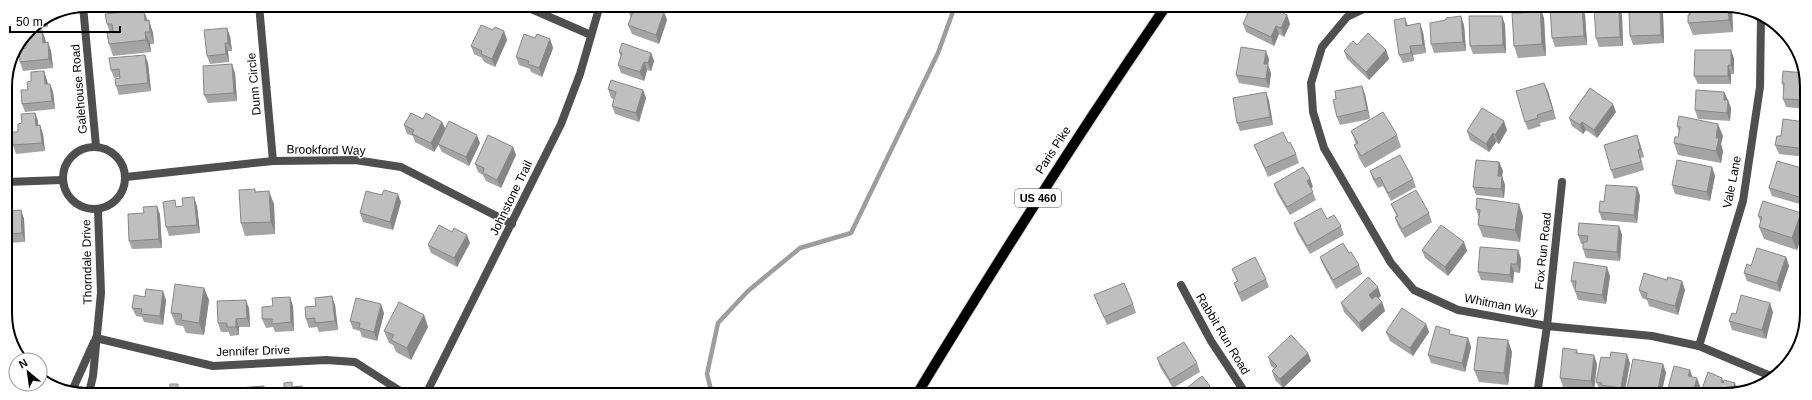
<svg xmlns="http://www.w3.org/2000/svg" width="1812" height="400" font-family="Arial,sans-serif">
<rect width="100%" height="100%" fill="#fff"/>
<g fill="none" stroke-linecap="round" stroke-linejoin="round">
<polyline stroke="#9d9d9d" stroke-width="4.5" points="712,394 707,374 718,323 748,291 800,248 851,233 938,53 955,6"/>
<defs>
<path id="primary" d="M917,394C997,262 1079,133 1166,6"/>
</defs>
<use href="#primary" stroke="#dbdbdb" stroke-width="12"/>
<g stroke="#4f4f4f" stroke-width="8">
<polyline points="259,5 273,161"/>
<polyline points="522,5 591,35"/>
<polyline points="83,6 96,146"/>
<polyline points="1370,6 1347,17 1322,47 1311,83 1313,112 1324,148 1391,263 1414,290 1458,310 1547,326 1652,336 1699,346 1773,377"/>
<circle cx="94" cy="178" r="31"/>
<polyline points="126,177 273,161 355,160 401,167 512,224"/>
<polyline points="6,182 62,180"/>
<polyline points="1181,285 1211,341 1246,394"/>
<polyline points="96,338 213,366 326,360 355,362 405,394"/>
<polyline points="1699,346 1743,201 1760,87 1761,17"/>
<polyline points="71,393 94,342"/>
<polyline points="89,393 93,376 101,293 98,210"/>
<polyline points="426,394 561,124 580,74 600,5"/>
<polyline points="1537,395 1547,326 1562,182"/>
</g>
<use href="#primary" stroke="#000" stroke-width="10"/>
</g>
<g fill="#a4a4a4">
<polygon points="1686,6 1732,7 1733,32 1693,35 1688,23 1689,15"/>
<polygon points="628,10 664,12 667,20 659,44 632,34 628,25 631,18"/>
<polygon points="1644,10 1663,13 1664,43 1633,45 1630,36"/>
<polygon points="1585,14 1587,45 1555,47 1552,38"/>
<polygon points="1287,15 1290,24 1284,37 1279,34 1274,46 1246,32 1243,24"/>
<polygon points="1622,15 1623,46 1599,47 1596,38"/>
<polygon points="1502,16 1505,25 1506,53 1473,54 1470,46"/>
<polygon points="47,17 48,27 30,28"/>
<polygon points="1405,18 1408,25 1423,32 1426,53 1413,55 1414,61 1403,63 1399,55"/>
<polygon points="1544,18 1546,56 1518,58 1514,46"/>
<polygon points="148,20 153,33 154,44 150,44 151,52 113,56 109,44 110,33 107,24"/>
<polygon points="1464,25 1466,51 1434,53 1431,44"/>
<polygon points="493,30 504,31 507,40 495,67 484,62 482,58 474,54 471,46"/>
<polygon points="230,36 232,51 228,51 229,62 210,64 207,56"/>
<polygon points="45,38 46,42 48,42 51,51 53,68 23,71 20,62 26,48"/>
<polygon points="535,38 550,39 553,48 542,77 531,72 530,69 519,65 516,57"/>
<polygon points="1357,45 1386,50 1389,59 1369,80 1347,59 1344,51"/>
<polygon points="619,52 651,53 654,61 651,71 647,70 644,81 621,73 618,65 621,57"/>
<polygon points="145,55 148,63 151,91 119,95 116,86 120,77 114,78 111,70"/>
<polygon points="1734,58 1734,74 1731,74 1731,84 1698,84 1694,76"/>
<polygon points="1269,59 1268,65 1271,73 1269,88 1239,83 1236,75"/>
<polygon points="235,73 237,101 208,103 204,95"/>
<polygon points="1805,73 1805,109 1786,107 1783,99 1784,89 1782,83"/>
<polygon points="47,80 48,84 50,84 53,92 55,109 25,112 22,104 28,90"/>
<polygon points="608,89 643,90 646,98 639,122 615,114 612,106 614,99 611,98"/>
<polygon points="1548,91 1556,119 1540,123 1541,126 1528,130 1525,122"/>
<polygon points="1266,92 1269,101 1273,125 1240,131 1237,123"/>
<polygon points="1724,92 1731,108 1730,121 1698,119 1695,110"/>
<polygon points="1365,94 1370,119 1340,125 1337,117 1336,99"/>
<polygon points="1616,112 1597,138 1586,130 1583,134 1572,126 1569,118"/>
<polygon points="35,113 38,121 38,126 40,125 43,134 45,151 16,154 13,145 22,123"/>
<polygon points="423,119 442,122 445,129 480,143 469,166 442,152 438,144 440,142 434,152 415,142 413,136 407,134 404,125"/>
<polygon points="1805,122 1805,157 1779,154 1775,145 1781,136"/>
<polygon points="1677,126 1723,136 1721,144 1723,151 1721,163 1678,155 1674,143 1678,137 1679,132"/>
<polygon points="1507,130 1499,144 1496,142 1489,152 1470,140 1467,131"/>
<polygon points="1351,131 1397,135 1401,147 1365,168 1359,158 1354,145 1356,144"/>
<polygon points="1637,135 1644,157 1641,158 1644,170 1614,179 1611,170"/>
<polygon points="1288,143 1296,154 1299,163 1268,177 1254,145"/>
<polygon points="513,147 516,155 501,188 486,181 483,175 478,172 475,164"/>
<polygon points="1499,162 1503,171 1502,176 1505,185 1504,198 1476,195 1473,187"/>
<polygon points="1712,167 1715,176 1710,201 1675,194 1672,185"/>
<polygon points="1805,169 1805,195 1803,205 1772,196 1769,188"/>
<polygon points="1370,171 1413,179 1416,187 1391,201 1383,186 1378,188 1373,180"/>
<polygon points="1274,184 1313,187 1311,188 1316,200 1290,215 1277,193"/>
<polygon points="1637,187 1640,196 1637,223 1602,220 1599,212 1604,202"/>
<polygon points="256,192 274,204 275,234 245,236 241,223"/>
<polygon points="382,195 401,202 393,230 363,222 360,213"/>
<polygon points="1391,204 1429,213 1432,222 1405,238 1398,226 1395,217 1397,217"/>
<polygon points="6,206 9,211 21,210 24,219 25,242 6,243"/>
<polygon points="157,206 160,215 162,248 132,249 129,241 144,213"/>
<polygon points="183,206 197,206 200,233 169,236 166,227 178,207"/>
<polygon points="1476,209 1523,216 1520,242 1483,237 1478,225 1479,218"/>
<polygon points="1801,213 1805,225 1797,250 1764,239 1759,227 1761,223 1758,216"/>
<polygon points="1327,219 1341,226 1344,235 1310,254 1297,232 1294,223"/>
<polygon points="1619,226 1622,235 1620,261 1586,258 1583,249 1583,244 1581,244 1578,235"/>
<polygon points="1464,242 1467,251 1448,276 1425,258 1422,250"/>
<polygon points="470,243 457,267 431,253 428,245"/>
<polygon points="1518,250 1521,259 1520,273 1514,272 1513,283 1481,280 1478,272"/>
<polygon points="1349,253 1359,265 1362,274 1336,289 1323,265 1320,257"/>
<polygon points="1786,257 1789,266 1780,292 1747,281 1744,273 1751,266"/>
<polygon points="1232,269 1266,279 1269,287 1242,302 1237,292 1234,283 1237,281"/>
<polygon points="1610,276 1606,304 1578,300 1575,291 1575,289 1574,289 1571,281"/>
<polygon points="1667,280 1682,281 1685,290 1678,315 1649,306 1647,300 1642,298 1639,290"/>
<polygon points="204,288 209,300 204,335 186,333 183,326 176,325 171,313"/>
<polygon points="1094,295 1133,304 1136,313 1107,325"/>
<polygon points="1381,296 1378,298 1382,302 1385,311 1362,332 1344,312 1341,303"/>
<polygon points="290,297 293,306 294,331 275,332 273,327 266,328 262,319 273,306"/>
<polygon points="166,300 163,325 144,322 142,317 136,316 132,308"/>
<polygon points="335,305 338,330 319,332 317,327 309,328 306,319"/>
<polygon points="249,308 250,327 239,327 239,335 230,336 229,332 221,332 218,323"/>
<polygon points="1773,312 1766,339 1732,330 1729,321 1736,314"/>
<polygon points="384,313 377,341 362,337 360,331 353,329 350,321"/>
<polygon points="424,315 428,327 411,360 396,352 393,345 389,343 384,331"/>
<polygon points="1426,324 1429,332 1413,356 1390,341 1386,332"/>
<polygon points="1451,334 1468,338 1471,347 1465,372 1431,363 1428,355"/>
<polygon points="1577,350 1578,354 1597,364 1594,390 1563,387 1560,378"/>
<polygon points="1512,352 1508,385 1479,382 1474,370"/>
<polygon points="1308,353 1311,361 1283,388 1275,380 1272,371 1275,369 1271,366 1268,357"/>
<polygon points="1157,358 1197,363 1200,372 1173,388 1160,367"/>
<polygon points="1630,363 1624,395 1611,395 1604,394 1603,391 1600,390 1596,382"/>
<polygon points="1663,364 1666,373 1661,395 1629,395 1627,388"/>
<polygon points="1690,370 1692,377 1700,386 1697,395 1668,395 1667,392"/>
</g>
<g fill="#868686">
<polygon points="1293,6 1297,6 1294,10"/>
<polygon points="1540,6 1544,18 1546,56 1542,44"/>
<polygon points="1582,6 1585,14 1587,45 1584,36"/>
<polygon points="1660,6 1661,6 1663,13 1664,43 1661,35"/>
<polygon points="1619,7 1622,15 1623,46 1620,37"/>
<polygon points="1728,7 1732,7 1733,32 1729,20"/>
<polygon points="144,10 148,22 149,33 145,21"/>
<polygon points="664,12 667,20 659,44 656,35"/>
<polygon points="1287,15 1290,24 1284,37 1281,28"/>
<polygon points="1461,16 1464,25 1466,51 1463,42"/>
<polygon points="1502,16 1505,25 1506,53 1503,45"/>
<polygon points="47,17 48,27 45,19"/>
<polygon points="149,20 153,33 154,44 150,32"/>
<polygon points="1420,23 1423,32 1426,53 1423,45"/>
<polygon points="1276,26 1279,34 1274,46 1271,37"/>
<polygon points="227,28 230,36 232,51 228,43"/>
<polygon points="42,30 45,38 46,51 43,43"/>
<polygon points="504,31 507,40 495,67 492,59"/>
<polygon points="145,32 150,44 151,52 146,40"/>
<polygon points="550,39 553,48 542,77 539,68"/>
<polygon points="48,42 51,51 53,68 49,59"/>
<polygon points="225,43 228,51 229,62 226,54"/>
<polygon points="1410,46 1413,55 1414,61 1411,53"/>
<polygon points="1386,50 1389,59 1369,80 1366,72"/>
<polygon points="1731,50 1734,58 1734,74 1731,65"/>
<polygon points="1266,51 1269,59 1268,65 1271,73 1269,88 1266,79 1264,64"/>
<polygon points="651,53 654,61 651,71 648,63"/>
<polygon points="145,55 148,63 151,91 148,83"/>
<polygon points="644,62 647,70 644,81 640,72"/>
<polygon points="232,64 235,73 237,101 234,93"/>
<polygon points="1728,65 1731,74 1731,84 1728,76"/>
<polygon points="44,71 47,80 49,93 45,84"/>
<polygon points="1544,83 1548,91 1556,119"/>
<polygon points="50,84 53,92 55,109 52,101"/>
<polygon points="1362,86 1365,94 1370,119 1367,110"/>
<polygon points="643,90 646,98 639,122 636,113"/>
<polygon points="1266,92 1269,101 1273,125 1270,117"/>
<polygon points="1724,92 1728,100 1724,100"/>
<polygon points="1728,100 1731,108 1730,121 1727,113"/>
<polygon points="1613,104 1616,112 1597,138 1594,130"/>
<polygon points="35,113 38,121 39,134 36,126"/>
<polygon points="1504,121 1507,130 1499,144 1495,135"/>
<polygon points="442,122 446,130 434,152 431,143"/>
<polygon points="1582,122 1586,130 1583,134 1580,125"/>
<polygon points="1718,124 1723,136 1721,144 1723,151 1721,163 1716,151 1716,138"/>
<polygon points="40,125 43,134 45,151 42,143"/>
<polygon points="1493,133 1496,142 1489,152 1486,144"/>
<polygon points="477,135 480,143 469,166 466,157"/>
<polygon points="1637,135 1640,144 1644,157 1640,149"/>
<polygon points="513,147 516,155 501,188 497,180"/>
<polygon points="1499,162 1503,171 1502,176 1505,185 1504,198 1501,189 1498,176"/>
<polygon points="1712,167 1715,176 1710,201 1707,192"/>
<polygon points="1805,176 1805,195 1803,205 1799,197"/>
<polygon points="1310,178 1313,187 1310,189 1307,181"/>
<polygon points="1637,187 1640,196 1637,223 1634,215"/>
<polygon points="269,191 274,204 275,234 271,222"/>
<polygon points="398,194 401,202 393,230 390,222"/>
<polygon points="194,197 197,206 200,233 197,225"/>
<polygon points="1519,204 1523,216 1520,242 1515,230"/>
<polygon points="157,206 160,215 162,248 159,239"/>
<polygon points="21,210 24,219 25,242 22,233"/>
<polygon points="1801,213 1805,225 1797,250 1792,238"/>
<polygon points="1619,226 1622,235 1620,261 1617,252"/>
<polygon points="467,235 470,243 457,267 454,258"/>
<polygon points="1464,242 1467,251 1448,276 1445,267"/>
<polygon points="1518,250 1521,259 1520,273 1517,264"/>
<polygon points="1786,257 1789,266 1780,292 1777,283"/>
<polygon points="1511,264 1514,272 1513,283 1510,275"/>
<polygon points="1607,267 1610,276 1606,304 1602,295"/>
<polygon points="1682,281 1685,290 1678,315 1675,306"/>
<polygon points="1378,287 1381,296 1372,304 1369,295"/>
<polygon points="204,288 209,300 204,335 199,323"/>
<polygon points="163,291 166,300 163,325 160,316"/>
<polygon points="332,296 335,305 338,330 335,321"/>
<polygon points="290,297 293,306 294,331 291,322"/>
<polygon points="246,300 249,308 250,327 247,318"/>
<polygon points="1382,302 1385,311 1362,332 1359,323"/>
<polygon points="1770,303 1773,312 1766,339 1762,330"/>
<polygon points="381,304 384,313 377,341 374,332"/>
<polygon points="424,315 428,327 411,360 407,348"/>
<polygon points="236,319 239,327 239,335 236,327"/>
<polygon points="1426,324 1429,332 1413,356 1410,348"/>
<polygon points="1468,338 1471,347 1465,372 1462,363"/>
<polygon points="1508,340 1512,352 1508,385 1504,373"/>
<polygon points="1308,353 1311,361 1283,388 1280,379"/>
<polygon points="1627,354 1630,363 1624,395 1623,395 1621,388"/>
<polygon points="1594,355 1597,364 1594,390 1591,381"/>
<polygon points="1663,364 1666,373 1661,395 1657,395"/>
<polygon points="1690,370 1693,379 1688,376"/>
<polygon points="1697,378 1700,386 1697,395 1692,395"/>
<polygon points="1722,378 1727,390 1721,382"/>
<polygon points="1735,383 1738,392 1731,394"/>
<polygon points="264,386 266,394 264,394"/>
<polygon points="302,386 305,394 302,394"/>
<polygon points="1210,386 1213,394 1205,394 1204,391"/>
<polygon points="213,388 215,394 212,394"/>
</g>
<g fill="#bfbfbf" stroke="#868686">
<polygon points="630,6 646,6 664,12 656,35 628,25 633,12 628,10"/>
<polygon points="1251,6 1269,6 1287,15 1281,28 1276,26 1271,37 1243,24"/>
<polygon points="1532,6 1540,6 1542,44 1514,46 1512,13 1523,13 1523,7"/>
<polygon points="1575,6 1582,6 1584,36 1552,38 1550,8"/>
<polygon points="1643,6 1660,6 1661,35 1630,36 1629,11 1644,10"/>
<polygon points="1690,6 1728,7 1729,20 1688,23 1688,15 1690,15"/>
<polygon points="1619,7 1620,37 1596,38 1594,8"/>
<polygon points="144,10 145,21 149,20 150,32 145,32 146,40 109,44 107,33 113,32 112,24 107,24 105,14"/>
<polygon points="1461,16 1463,42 1431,44 1430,23 1446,20 1446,18"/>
<polygon points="1469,16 1502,16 1503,45 1470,46"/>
<polygon points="1405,18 1406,26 1420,23 1423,45 1410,46 1411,53 1399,55 1394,20"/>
<polygon points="481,25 493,30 495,27 504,31 492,59 481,54 482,51 471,46"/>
<polygon points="227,28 228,43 225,43 226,54 207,56 204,30"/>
<polygon points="42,30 43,43 48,42 49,59 20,62 19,49 26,48 25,40 29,40 28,31"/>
<polygon points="1368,33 1386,50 1366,72 1344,51 1353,41 1357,45"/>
<polygon points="524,34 535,38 537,34 550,39 539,68 528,64 529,61 516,57"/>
<polygon points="622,43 651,53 648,63 644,62 640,72 618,65 622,53 619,52"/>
<polygon points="1241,47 1266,51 1264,64 1268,64 1266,79 1236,75"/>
<polygon points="1695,50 1731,50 1731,65 1728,65 1728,76 1694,76"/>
<polygon points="145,55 148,83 116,86 115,79 120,78 119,69 111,70 109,58"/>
<polygon points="232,64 234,93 204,95 203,66"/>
<polygon points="44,71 45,84 50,84 52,101 22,104 21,90 28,90 27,82 31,81 31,72"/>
<polygon points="1783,71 1805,73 1805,100 1783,99 1784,83 1782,83"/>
<polygon points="611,80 643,90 636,113 612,106 616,92 608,89"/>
<polygon points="1544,83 1553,110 1537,115 1538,118 1525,122 1516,91"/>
<polygon points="1362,86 1367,110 1337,117 1333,100 1336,99 1335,91"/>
<polygon points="1590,88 1613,104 1594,130 1582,122 1580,125 1569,118"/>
<polygon points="1696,90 1724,92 1724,100 1728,100 1727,113 1695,110"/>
<polygon points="1266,92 1270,117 1237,123 1233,98"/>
<polygon points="1482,108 1504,121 1495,135 1493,133 1486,144 1467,131"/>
<polygon points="1383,112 1397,135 1361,156 1354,145 1358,143 1351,131"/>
<polygon points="35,113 36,126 40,125 42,143 13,145 11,132 18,132 18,124 22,123 21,114"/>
<polygon points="411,113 423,119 426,113 442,122 431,143 412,134 414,130 404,125"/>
<polygon points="1679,116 1718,124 1716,138 1719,138 1716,151 1674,143 1675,137 1678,137 1680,127 1677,126"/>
<polygon points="1783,119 1805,122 1805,149 1775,145 1777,136 1781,136"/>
<polygon points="449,121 477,135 466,157 438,144"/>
<polygon points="1283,132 1288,143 1290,142 1296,154 1265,168 1254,145"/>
<polygon points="488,135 513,147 497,180 483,173 484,168 475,164"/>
<polygon points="1637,135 1640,149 1638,150 1641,162 1611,170 1604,145"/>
<polygon points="1400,155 1413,179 1388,193 1380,177 1375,180 1370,171"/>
<polygon points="1476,160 1499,162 1498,176 1502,176 1501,189 1473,187"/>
<polygon points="1677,160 1712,167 1707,192 1672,185"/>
<polygon points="1777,161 1805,169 1805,176 1799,197 1769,188"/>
<polygon points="1303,167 1310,178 1307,181 1313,192 1287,207 1274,184"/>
<polygon points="1606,185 1637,187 1634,215 1599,212 1600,201 1604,202"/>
<polygon points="255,189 255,192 269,191 271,222 241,223 239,190"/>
<polygon points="384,190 398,194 390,222 360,213 366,191 382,195"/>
<polygon points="1416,190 1429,213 1402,229 1395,217 1398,216 1391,204"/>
<polygon points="194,197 197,225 166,227 163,202 175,200 176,207 183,206 182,198"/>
<polygon points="1477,198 1519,204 1515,230 1478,225 1480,210 1476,209"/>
<polygon points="1763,201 1801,213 1792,238 1759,227 1762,217 1758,216"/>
<polygon points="6,206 7,206 7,211 21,210 22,233 6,234"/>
<polygon points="157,206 159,239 129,241 128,214 144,213 143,207"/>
<polygon points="1321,208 1327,219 1334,215 1341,226 1307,246 1294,223"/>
<polygon points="1579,223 1619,226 1617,252 1583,249 1583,242 1587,242 1588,236 1578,235"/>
<polygon points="439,225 452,232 454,228 467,235 454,258 428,245"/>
<polygon points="1441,225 1464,242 1445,267 1422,250"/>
<polygon points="1343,243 1349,253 1351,252 1359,265 1333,280 1320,257"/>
<polygon points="1480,247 1518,250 1517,264 1511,264 1510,275 1478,272"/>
<polygon points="1757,248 1786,257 1777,283 1744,273 1747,264 1751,266"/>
<polygon points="1255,257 1266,279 1239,293 1234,283 1238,281 1232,269"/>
<polygon points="1574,262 1607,267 1602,295 1575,291 1576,281 1571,281"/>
<polygon points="1644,273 1667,280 1668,277 1682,281 1675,306 1646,298 1647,293 1639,290"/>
<polygon points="1368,277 1378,287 1369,295 1372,299 1376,296 1382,302 1359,323 1341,303"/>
<polygon points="1124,283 1133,304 1104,317 1094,295"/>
<polygon points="175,284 204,288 199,323 181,320 182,314 171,313"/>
<polygon points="146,289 163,291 160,316 141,314 142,309 132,308 134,295 145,297"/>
<polygon points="1741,295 1770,303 1762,330 1729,321 1732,313 1736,314"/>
<polygon points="332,296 335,321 315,323 315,318 306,319 305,307 316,306 315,298"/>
<polygon points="290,297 291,322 272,324 272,319 262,319 262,307 273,306 272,298"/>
<polygon points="356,298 381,304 374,332 359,328 360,323 350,321"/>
<polygon points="246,300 247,318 236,319 236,327 227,327 227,323 218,323 217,301"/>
<polygon points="399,302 424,315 407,348 391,340 394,335 384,331"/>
<polygon points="1402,308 1426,324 1410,348 1386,332"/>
<polygon points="1436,326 1450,330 1449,334 1468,338 1462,363 1428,355"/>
<polygon points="1291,335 1308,353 1280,379 1272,371 1277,366 1268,357"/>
<polygon points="1478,337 1508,340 1504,373 1474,370"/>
<polygon points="1184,342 1197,363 1170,380 1157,358"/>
<polygon points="1563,348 1577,350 1576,353 1594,355 1591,381 1560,378"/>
<polygon points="1611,352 1627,354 1621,388 1601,385 1602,383 1596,382 1601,357 1610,358"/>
<polygon points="1633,359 1663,364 1657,394 1627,388"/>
<polygon points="1674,366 1690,370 1688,376 1697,378 1692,395 1678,395 1667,392"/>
<polygon points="1708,372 1722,378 1721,382 1723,383 1724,380 1735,383 1731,394 1700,395"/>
<polygon points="1202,376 1210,386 1204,391 1207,394 1179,394"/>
<polygon points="292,382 292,387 302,386 302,394 273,394 273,392 284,391 284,383"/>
<polygon points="170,384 178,384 178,388 188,388 188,394 159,394 159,393 170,393"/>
<polygon points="264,386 264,394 238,394 237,388"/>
<polygon points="199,388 213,388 212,394 199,394"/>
</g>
<g text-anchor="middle" stroke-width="3" stroke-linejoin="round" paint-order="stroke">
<rect fill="#fff" stroke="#4c4c4c" stroke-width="1" x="1015" y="189" width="46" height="18" rx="3"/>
<g font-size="11" font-weight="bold" fill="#000">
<text x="1038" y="202">US 460</text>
</g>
<g font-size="12" fill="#000" stroke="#fff">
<text transform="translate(254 84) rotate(-95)" y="4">Dunn Circle</text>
<text transform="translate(79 89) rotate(-95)" y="4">Galehouse Road</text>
<text transform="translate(326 150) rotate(1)" y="4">Brookford Way</text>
<text transform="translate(1053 150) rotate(-57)" y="4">Paris Pike</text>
<text transform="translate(1732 182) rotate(-79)" y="4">Vale Lane</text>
<text transform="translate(511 198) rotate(-64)" y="4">Johnstone Trail</text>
<text transform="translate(1543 251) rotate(-84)" y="4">Fox Run Road</text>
<text transform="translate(87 262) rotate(-91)" y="4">Thorndale Drive</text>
<text transform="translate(1501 305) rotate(11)" y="4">Whitman Way</text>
<text transform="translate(1223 334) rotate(59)" y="4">Rabbit Run Road</text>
<text transform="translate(253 351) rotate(-2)" y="4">Jennifer Drive</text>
</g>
</g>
<path d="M0 0H1812V400H0ZM87 12H1725A75 75 0 0 1 1800 87V313A75 75 0 0 1 1725 388H87A75 75 0 0 1 12 313V87A75 75 0 0 1 87 12Z" fill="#fff" fill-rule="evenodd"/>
<path fill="none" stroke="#000" stroke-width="2" d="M87 12H1725A75 75 0 0 1 1800 87V313A75 75 0 0 1 1725 388H87A75 75 0 0 1 12 313V87A75 75 0 0 1 87 12Z"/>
<g transform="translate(28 372) rotate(331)"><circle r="19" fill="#ffffff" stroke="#999999"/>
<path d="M0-3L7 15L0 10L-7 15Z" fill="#000000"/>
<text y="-6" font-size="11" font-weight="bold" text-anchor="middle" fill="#000000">N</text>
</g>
<path d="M10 26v6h110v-6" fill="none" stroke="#000000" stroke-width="2"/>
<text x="16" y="26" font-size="12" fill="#000000" stroke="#ffffff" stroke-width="3" paint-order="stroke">50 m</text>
</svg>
